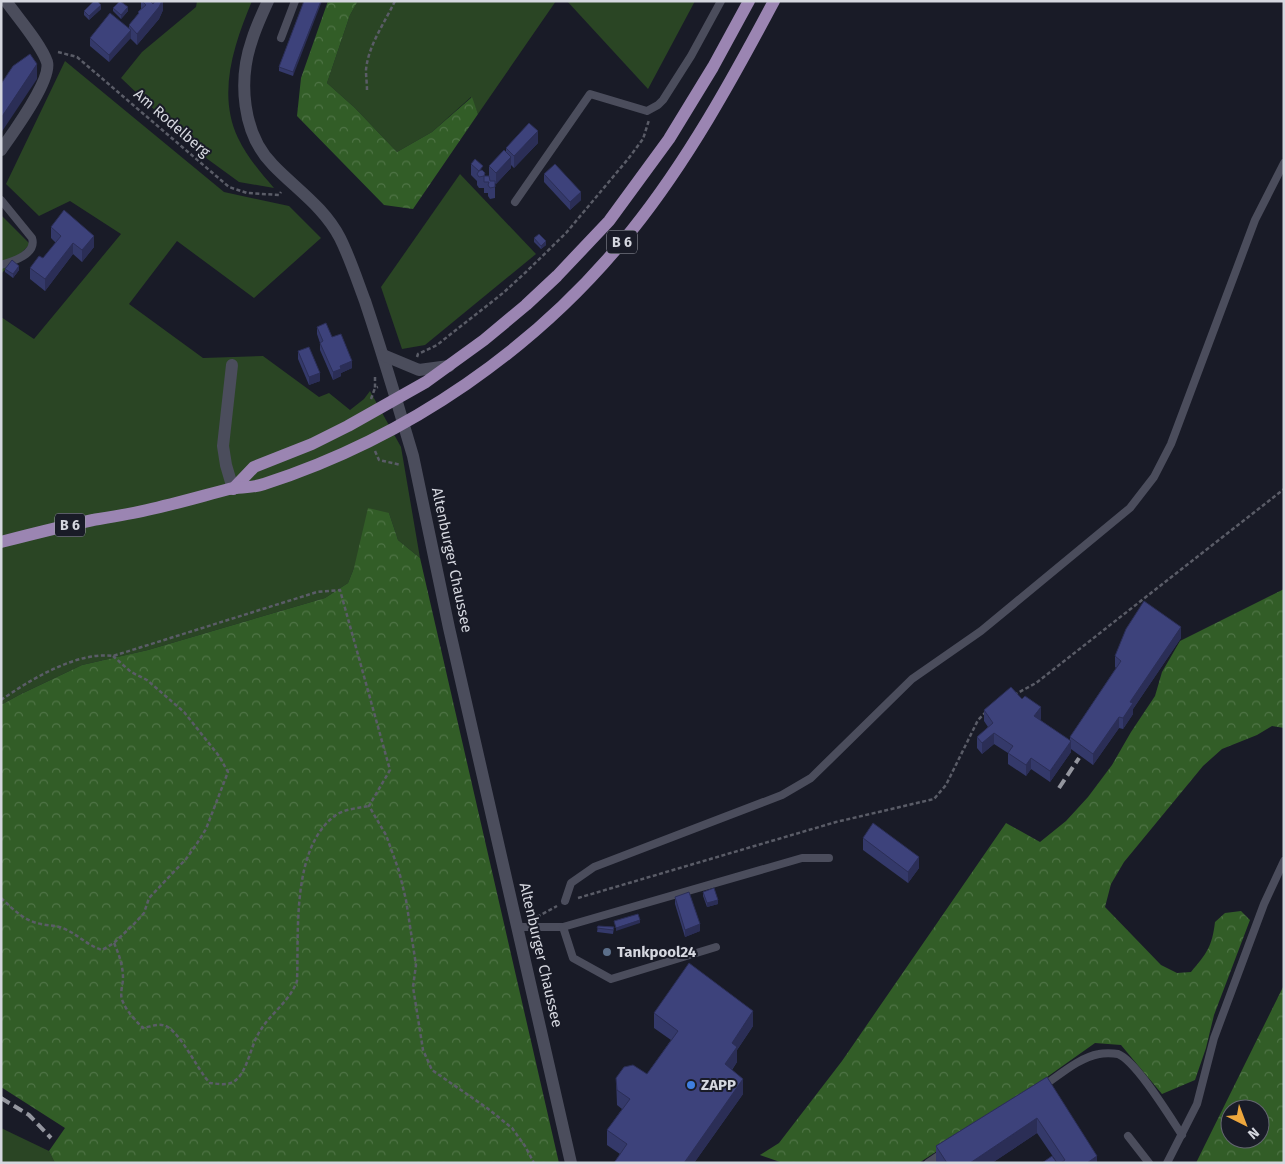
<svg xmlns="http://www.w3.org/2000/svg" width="1285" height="1164" font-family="'Fira Sans',sans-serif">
<defs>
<pattern id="forest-crowns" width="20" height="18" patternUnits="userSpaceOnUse" patternTransform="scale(1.25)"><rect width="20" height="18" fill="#325d27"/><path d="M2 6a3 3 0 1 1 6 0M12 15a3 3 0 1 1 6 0" fill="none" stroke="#4f7446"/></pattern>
</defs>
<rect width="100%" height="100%" fill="#191b27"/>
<g fill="#2a4524">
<path d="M197,1H252C234,44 217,94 238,138C247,157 261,173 274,188L239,182L202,155L121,78L142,52L196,7Z"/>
<polygon points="358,1 556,1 478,114 471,97 432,132 397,152 355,108 327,83 350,15"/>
<polygon points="567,1 695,1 648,89"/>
<polygon points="65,61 224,192 289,206 321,238 254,298 177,241 129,304 203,358 263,356 319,397 329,393 350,410 364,399 370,391 401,447 420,558 398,540 389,513 354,568 348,583 325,598 148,650 82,665 19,695 1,705 1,317 34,339 121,234 70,201 39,216 6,184"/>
<polygon points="460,174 536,254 425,345 402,349 381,287"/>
<polygon points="1,215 30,244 1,274"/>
<polygon points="1,1128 49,1151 55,1163 1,1163"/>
</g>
<g fill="url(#forest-crowns)" fill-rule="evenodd">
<polygon points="328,1 358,1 350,15 327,83 355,108 397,152 432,132 472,97 478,114 413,209 384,205 297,116 301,78"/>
<polygon points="368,508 389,513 398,540 420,558 559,1163 55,1163 49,1151 65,1128 1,1087 1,705 19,695 82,665 148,650 325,598 348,583 354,568"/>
<path d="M1284,589V728L1272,726L1257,735L1222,749L1203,766L1124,862L1111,884L1105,907L1161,965L1177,973L1191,972C1207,953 1212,947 1215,922L1225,913L1241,911L1250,920L1214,1015L1206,1048L1195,1080L1162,1094L1121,1045L1095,1043L1023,1094L919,1163H783L760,1155L779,1143L842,1061L1006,823L1040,842L1066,821L1088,797L1112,765L1131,732L1155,696L1162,672L1180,641Z"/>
<path d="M1284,985V1163H1196ZM1230,1109H1260V1139H1230Z"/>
</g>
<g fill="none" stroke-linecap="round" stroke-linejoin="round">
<g stroke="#5a5c67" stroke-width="2.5" stroke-dasharray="4 2.5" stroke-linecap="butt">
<polyline points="58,52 77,57 229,187 247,193 279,195 281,192"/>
<path d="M367,90C367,84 366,77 366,70C368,46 385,22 395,1"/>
<polyline points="417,357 418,354 437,345 503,293 526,272 566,233 628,159 643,139 649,120"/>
<polyline points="375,377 375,388 378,387"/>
<polyline points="371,399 375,388"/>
<polyline points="375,451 379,460 401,465"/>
<polyline points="1014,695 1036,683 1284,489"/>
<path d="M1,700C30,680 77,651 113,656L317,592L340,590L390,770L369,806L386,835L399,871L406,900L416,965L413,987L423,1050L432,1070L487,1108L512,1128L525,1146L534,1163"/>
<path d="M1,898C13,909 24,921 41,924C50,926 58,925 67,930C79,936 89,946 102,950L114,943L134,924L144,913L149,898L186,859L196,845L206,829L228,772L219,756L184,712L147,680L131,672L113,656"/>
<polyline points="578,898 836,822 934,799 946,785 978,720 986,712"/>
<polyline points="537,917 557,906"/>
<path d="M114,943C119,954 123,966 123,978C123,986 119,994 123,1002C127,1012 136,1021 143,1028C149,1027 156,1024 162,1025C178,1026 197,1070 210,1083C219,1084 229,1086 236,1080C248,1070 251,1044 260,1031C270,1014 290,1001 297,981C299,932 291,847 336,815C345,809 358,808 369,806"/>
</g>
<g stroke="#4b4d5c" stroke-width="8">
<polyline points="281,38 295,1"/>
<path d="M1,200L32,238C37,254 14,261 1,265"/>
<polyline points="515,202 590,94 647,111 658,105 663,100 691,56 721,1"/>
<polyline points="565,901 571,883 594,867 782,795 811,778 912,679 981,631 1130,508 1154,477 1171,444 1255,220 1284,163"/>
<polyline points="518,927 563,927 573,958 611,979 716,947"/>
<polyline points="563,927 802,858 829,858"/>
<path d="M1043,1086C1060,1075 1078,1058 1099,1054C1103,1053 1113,1053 1118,1054C1136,1061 1170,1117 1182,1135"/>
<polyline points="1128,1136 1149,1163"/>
<polyline points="928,1163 944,1152"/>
<polyline points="1167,1163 1197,1104 1214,1038 1264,904 1284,861"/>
</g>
<g stroke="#4b4d5c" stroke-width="12">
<path d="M1,150C12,134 52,80 47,62C41,44 18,18 6,1"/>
<polyline points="232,365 223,446 226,465 233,489"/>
</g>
<g stroke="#4b4d5c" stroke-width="12">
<path d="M268,1C262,14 256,27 252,40C238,80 242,134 273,165C296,189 324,207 340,238C350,258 357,280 365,301C376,334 386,366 396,399"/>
<polyline points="383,355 419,370 449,366"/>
</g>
<polyline stroke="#4b4d5c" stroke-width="12" points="396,399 413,456 449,628 571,1163"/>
<g stroke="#9b85b2" stroke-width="12">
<polyline points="233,489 254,467 312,444 348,426 426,382 484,340 526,305 557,276 609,221 669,139 713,67 749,1"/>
<path d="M1,542C32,534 63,526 93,520C111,517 130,514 147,510C175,504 202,496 229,489C241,487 253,488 264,484C407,438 538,348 632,230C688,160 732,80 774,1"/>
</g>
<g stroke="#94969f" stroke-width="4" stroke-dasharray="10 5" stroke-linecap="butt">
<polyline points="1059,788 1079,758"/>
<polyline points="1,1098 29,1115 51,1138"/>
</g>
</g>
<g fill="#34396a">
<polygon points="141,1 151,2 151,1 163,1 163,10 159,19 137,45 130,38 109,62 90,46 90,38 129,29 129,25 138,14 138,12 141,9"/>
<polygon points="304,1 293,76 279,71 279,67"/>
<polygon points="113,8 128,11 121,19 113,11"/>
<polygon points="101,9 89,20 84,15 84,11"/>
<polygon points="538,143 514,168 511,165 511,168 496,184 495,183 495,198 490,199 488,196 488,193 484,193 484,188 479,188 477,185 477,181 471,175 471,164 483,171 485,176 489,176 489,166 506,152 506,148"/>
<polygon points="544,174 581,200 570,210 544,182"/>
<polygon points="51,227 94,247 82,262 73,254 45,291 30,279 30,268 43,258 56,243 51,238"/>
<polygon points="534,238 546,245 541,249 534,242"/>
<polygon points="5,269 19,270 13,278 5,272"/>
<polygon points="317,327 332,337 352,368 341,373 341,376 333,380 320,350 320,343 317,334"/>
<polygon points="298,351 320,381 309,385 298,359"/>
<polygon points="1181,638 1133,709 1133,714 1123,729 1119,728 1093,765 1071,749 1071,752 1050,782 1031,769 1026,776 1008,764 1008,753 994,744 982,754 977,748 977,737 988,727 984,721 984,710 1022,699 1041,719 1040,720 1070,741 1070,737 1116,668 1115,667 1115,656"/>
<polygon points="863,838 919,868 908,883 863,850"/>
<polygon points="703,892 718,904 707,907 703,896"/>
<polygon points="675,897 700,931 685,937 675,904"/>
<polygon points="598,926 614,927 613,934 597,932"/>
<polygon points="654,1013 753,1026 737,1050 737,1062 732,1070 743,1094 694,1163 614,1163 620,1154 607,1145 607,1130 622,1109 617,1105 616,1078 647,1074 671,1040 654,1028"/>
<polygon points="1047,1077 1097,1163 1042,1163 1056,1161 1037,1133 992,1163 937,1163 936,1161 936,1146"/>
</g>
<g fill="#2b2e56">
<polygon points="161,1 163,1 163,10 159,19 137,45 137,34"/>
<polygon points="321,1 322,1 293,76 293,72"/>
<polygon points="101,5 101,9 89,20 89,16"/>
<polygon points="128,7 128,11 121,19 121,15"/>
<polygon points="131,30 131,38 109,62 109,55"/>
<polygon points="37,64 37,79 1,133 1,118"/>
<polygon points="538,131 538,143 514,168 514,156"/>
<polygon points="511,157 511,168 496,184 496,173"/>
<polygon points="581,192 581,200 570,210 570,202"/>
<polygon points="94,236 94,247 82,262 82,250"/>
<polygon points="546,241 546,245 541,249 541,246"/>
<polygon points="73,243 73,254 45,291 45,279"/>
<polygon points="19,266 19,270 13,278 13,274"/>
<polygon points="352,361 352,368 341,373 341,376 333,380 333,372 340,366"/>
<polygon points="320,373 320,381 309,385 309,377"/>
<polygon points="1181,627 1181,638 1133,709 1133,714 1123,729 1123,718 1130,702"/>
<polygon points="1041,707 1041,719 1034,727 1034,716"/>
<polygon points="1119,717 1119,728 1093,765 1093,754"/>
<polygon points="994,733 994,744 982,754 982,743"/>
<polygon points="1071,741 1071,752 1050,782 1050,771"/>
<polygon points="1031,758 1031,769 1026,776 1026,765"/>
<polygon points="919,857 919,868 908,883 908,872"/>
<polygon points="718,900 718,904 707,907 707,903"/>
<polygon points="640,920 640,923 616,931 616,928"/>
<polygon points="700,924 700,931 685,937 685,930"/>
<polygon points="753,1011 753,1026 737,1050 737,1062 725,1079 725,1064 732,1043"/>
<polygon points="743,1079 743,1094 694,1163 684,1163"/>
<polygon points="1037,1118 1037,1133 992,1163 970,1163"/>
<polygon points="1097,1156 1097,1163 1087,1163"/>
</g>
<g fill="#3d427b" stroke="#2b2e56">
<polygon points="94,1 97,1 101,5 89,16 84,11"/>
<polygon points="120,1 128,7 121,15 113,8"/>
<polygon points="142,1 150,1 153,4 155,1 162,1 159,7 137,34 129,25 139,13 138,12 146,5"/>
<polygon points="304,1 321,1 293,72 279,67"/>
<polygon points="110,13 131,30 109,55 90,38"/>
<polygon points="30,54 37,64 1,118 1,84 13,66"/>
<polygon points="529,123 538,131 514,156 506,148"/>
<polygon points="504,150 511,157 496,173 489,166"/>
<polygon points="475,159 483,166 479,171 482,170 485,173 484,176 489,176 490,181 495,181 495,187 490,188 488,185 489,182 484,182 484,176 479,177 477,174 479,171 471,164"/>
<polygon points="555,164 581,192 570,202 544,174"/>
<polygon points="64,210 94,236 82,250 73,243 45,279 30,268 39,256 43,258 61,236 51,227"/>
<polygon points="539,234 546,241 541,246 534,238"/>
<polygon points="12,260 19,266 13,274 5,269"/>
<polygon points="326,323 332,337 341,334 352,361 340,366 341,369 333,372 320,343 323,341 317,327"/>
<polygon points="309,347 320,373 309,377 298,351"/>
<polygon points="1144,601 1181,627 1130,702 1133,703 1123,718 1119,717 1093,754 1070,737 1121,661 1115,656 1126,629"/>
<polygon points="1011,687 1022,699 1025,696 1041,707 1034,716 1071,741 1050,771 1031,758 1026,765 1008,753 1013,746 994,733 982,743 977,737 993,723 984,710"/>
<polygon points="873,823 919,857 908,872 863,838"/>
<polygon points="714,888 718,900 707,903 703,892"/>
<polygon points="689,892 700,924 685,930 675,897"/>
<polygon points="638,914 640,920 616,928 614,921"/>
<polygon points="598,926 614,927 613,930 597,928"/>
<polygon points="689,963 753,1011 732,1043 737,1047 725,1064 743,1079 684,1163 614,1163 627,1144 607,1130 630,1099 617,1090 616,1078 624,1067 633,1065 647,1074 678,1031 654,1013"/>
<polygon points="1047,1077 1097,1156 1087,1163 1061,1163 1065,1160 1037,1118 970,1163 947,1163 936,1146"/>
<polygon points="1052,1156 1057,1163 1042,1163"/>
</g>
<circle fill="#5c6f8a" stroke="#191b27" stroke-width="2" cx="607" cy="952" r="5"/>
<circle fill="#3f7fe0" stroke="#191b27" stroke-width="2" cx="691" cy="1085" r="5"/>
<g text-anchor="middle" stroke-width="4" stroke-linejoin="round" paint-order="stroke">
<g fill="#191b27" stroke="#9d9fa8" stroke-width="1">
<rect x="607" y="230.5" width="30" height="23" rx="4"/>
<rect x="55" y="513.5" width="30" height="23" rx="4"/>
</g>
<g font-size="14" font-weight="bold" fill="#d5d7df">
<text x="622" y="247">B 6</text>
<text x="70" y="530">B 6</text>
</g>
<g font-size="15" fill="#d5d7df" stroke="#191b27">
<text transform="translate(172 123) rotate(41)" y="5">Am Rodelberg</text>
<text transform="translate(452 560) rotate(78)" y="5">Altenburger Chaussee</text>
<text transform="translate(541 955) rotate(77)" y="5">Altenburger Chaussee</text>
</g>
<g font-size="15" font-weight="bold" fill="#d5d7df" stroke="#191b27" text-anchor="start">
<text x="617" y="957">Tankpool24</text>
<text x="701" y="1090">ZAPP</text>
</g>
</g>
<rect width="1285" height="1164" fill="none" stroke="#d5d7df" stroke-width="5"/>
<g transform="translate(1245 1124) rotate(138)"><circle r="24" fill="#191b27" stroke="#646671"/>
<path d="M0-4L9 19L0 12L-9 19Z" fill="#eea73d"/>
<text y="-8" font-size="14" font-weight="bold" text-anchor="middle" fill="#d5d7df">N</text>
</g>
</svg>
